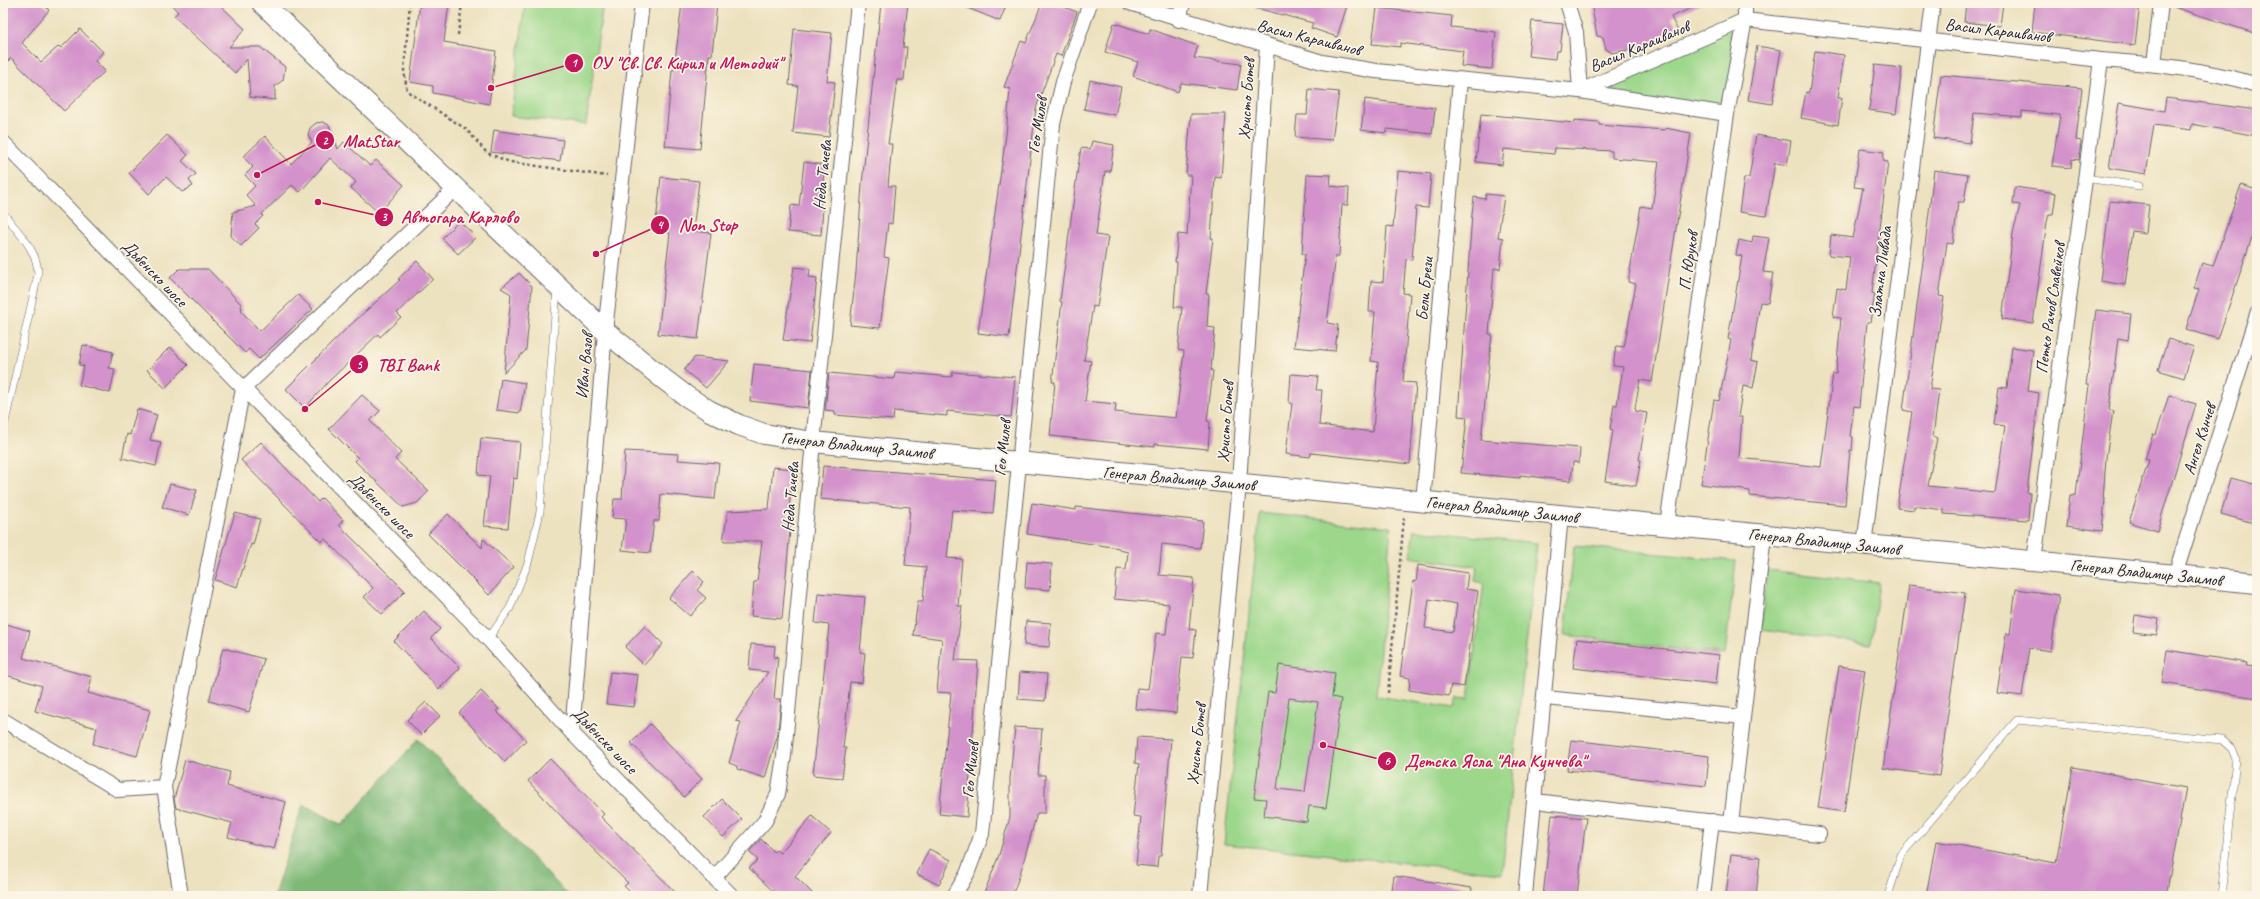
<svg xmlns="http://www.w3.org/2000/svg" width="2260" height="899" font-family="Caveat,sans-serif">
<rect width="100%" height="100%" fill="#fcf5e5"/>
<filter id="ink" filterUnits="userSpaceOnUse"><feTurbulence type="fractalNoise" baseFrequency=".025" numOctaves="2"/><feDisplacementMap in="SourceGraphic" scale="8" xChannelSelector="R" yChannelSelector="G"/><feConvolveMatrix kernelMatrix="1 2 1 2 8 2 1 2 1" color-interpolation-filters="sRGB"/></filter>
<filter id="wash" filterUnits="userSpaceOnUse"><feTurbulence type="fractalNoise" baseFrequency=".012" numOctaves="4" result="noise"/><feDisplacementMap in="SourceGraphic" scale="16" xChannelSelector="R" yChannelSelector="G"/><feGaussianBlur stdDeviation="0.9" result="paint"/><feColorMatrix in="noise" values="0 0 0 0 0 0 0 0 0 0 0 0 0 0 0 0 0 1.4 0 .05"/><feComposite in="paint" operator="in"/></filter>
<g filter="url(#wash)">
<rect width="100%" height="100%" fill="#ede2c0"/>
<g fill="#9cd78b" stroke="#5f7c63">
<polygon points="525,3 603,3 586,125 511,116"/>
<polygon points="1745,20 1727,114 1580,91"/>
<polygon points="1260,513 1391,527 1376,696 1454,708 1457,698 1468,699 1484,583 1475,581 1477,567 1410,557 1414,530 1537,543 1502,873 1224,844"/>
<polygon points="1574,546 1736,561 1725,655 1565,635"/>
<polygon points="1767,570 1879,583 1871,644 1761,630"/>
</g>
<polygon fill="#7db877" stroke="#506d59" points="418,739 569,896 274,896 303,804 342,825"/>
<g id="blocks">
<g fill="#d392cb" fill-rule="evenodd">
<polygon points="3,3 42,3 49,10 22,43 41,62 59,46 61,48 80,29 103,52 95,61 105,71 64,111 11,58 3,66"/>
<polygon points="170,3 218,3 245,29 229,47 260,47 285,67 283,80 275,86 275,100 250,97 247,59 235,73 174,16 178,12"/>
<polygon points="420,3 449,3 444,42 496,51 489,104 433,93 433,86 410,82"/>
<polygon points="682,3 717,3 712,55 709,55 700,149 665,146 672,70 674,70"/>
<polygon points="881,3 908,3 903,47 907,47 904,80 897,80 888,144 892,144 888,186 895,186 892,224 888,223 884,257 889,258 880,328 850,325 856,272 862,184"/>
<polygon points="955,3 1007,3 1000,21"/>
<polygon points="1042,3 1054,3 1077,12 1061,56 1056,54 1036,108 1009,337 978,333 1006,135 1010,89 1004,87 1021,41 1026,43"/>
<polygon points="1256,3 1348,3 1337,37 1311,28 1313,23 1256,8"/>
<polygon points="1614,3 1703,3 1671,17 1678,31 1634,49 1612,53 1606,49 1603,37 1597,36 1592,8"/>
<polygon points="1966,3 2003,3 2000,26 1964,22"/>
<polygon points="2035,3 2140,3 2135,45 2032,32"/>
<polygon points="2171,3 2257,3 2257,34 2171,6"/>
<polygon points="1377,8 1452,16 1451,27 1496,32 1492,69 1461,66 1463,51 1400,43 1400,47 1372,44"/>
<polygon points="1532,21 1563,24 1560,51 1556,51 1555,59 1528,56"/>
<polygon points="1114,23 1149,34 1150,29 1198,46 1194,58 1241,64 1237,90 1181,83 1178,92 1133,76 1138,62 1105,52"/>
<polygon points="794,29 832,33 827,81 835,82 829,137 793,133 798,86 789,85"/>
<polygon points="1757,46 1781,50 1772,104 1748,100"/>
<polygon points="1815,51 1844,55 1838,98 1842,98 1838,125 1801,118 1806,92 1809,93"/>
<polygon points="1875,65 1902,68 1896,114 1869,110"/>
<polygon points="1941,75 2082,88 2076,140 2081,141 2079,160 2072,159 2071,168 2052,166 2060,115 2022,111 2022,117 1974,113 1970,143 1933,138"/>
<polygon points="1090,80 1121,87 1115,115 1084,109"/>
<polygon points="1309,89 1339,92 1332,140 1295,137 1297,115 1307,115"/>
<polygon points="2166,98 2257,110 2257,136 2192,124 2191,130 2154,125 2146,174 2109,168 2119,103 2164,111"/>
<polygon points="1365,99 1435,108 1432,134 1387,129 1386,133 1361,130"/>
<polygon points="1191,114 1226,114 1221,178 1215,177 1211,238 1213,238 1206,294 1209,294 1207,327 1215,328 1211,370 1213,371 1207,421 1210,422 1208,449 1155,444 1155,447 1050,436 1055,382 1052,382 1062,302 1060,301 1078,167 1081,148 1090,149 1092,141 1114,145 1110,172 1105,171 1096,235 1108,237 1097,307 1093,306 1084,360 1091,361 1085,401 1116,404 1115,412 1176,418 1184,351 1178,350 1182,307 1174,307 1177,262 1175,262 1178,234 1187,235 1191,175 1186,175"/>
<polygon points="1481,114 1575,123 1575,120 1599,122 1599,125 1665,130 1665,128 1691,133 1652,382 1640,380 1635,408 1636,411 1647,413 1639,460 1641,460 1636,486 1605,481 1613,430 1610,429 1614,405 1617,405 1623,367 1613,366 1616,346 1624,347 1636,284 1628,282 1641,206 1652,208 1659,162 1612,158 1612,151 1555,148 1554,154 1504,149 1502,165 1476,162"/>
<polygon points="323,122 329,125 338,149 344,142 370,166 376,160 404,185 379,213 351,188 356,182 330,158 300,192 292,185 262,214 263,216 255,224 259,228 241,246 231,236 233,212 256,206 246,195 255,186 245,175 253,167 243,157 265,136 291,164 312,142 308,135 310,128 316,123"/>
<polygon points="494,130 563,140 560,161 491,152"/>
<polygon points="167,135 188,155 182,161 196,174 189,180 193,186 182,192 166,177 149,194 129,173"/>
<polygon points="1756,135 1791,141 1787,165 1775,163 1766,216 1739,212 1744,178 1749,178"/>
<polygon points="1860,149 1884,152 1883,161 1888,162 1872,293 1875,294 1870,322 1867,322 1859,407 1854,406 1850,436 1853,437 1852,451 1850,450 1845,505 1750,496 1750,491 1701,484 1714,400 1719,401 1731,340 1728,339 1742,256 1736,255 1739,240 1752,243 1753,236 1769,238 1763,272 1773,273 1768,303 1760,302 1751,360 1758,362 1753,388 1743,386 1738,417 1742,417 1739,458 1821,467 1833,373 1836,374 1841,318 1833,317 1837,288 1846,290 1850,257 1829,255 1831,235 1853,238 1863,188 1854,187"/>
<polygon points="804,162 825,165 820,208 823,208 821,235 788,232 791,205 799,206"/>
<polygon points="1934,170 1968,175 1964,202 1958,202 1953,244 1947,243 1939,296 1944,297 1930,389 1939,390 1933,437 1937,438 1928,486 1995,493 2005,426 1994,424 1999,387 2007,388 2012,347 2033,350 2028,391 2039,393 2027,493 2030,493 2028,520 1944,514 1944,510 1914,506 1914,510 1897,508 1912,412 1903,410 1924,254"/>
<polygon points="1398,171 1431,174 1428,208 1416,207 1412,260 1406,259 1403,293 1410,294 1403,382 1416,383 1410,464 1311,453 1310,457 1286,454 1292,403 1289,403 1291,374 1318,376 1316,390 1322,390 1319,425 1373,432 1378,362 1371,361 1375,312 1369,312 1371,281 1383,282 1387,226 1393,227"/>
<polygon points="1307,174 1331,175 1330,186 1349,188 1348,205 1342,205 1339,256 1336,256 1327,323 1338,325 1335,351 1294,347 1305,254 1302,254"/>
<polygon points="661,177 699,181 693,231 711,233 698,339 658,334 670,233 655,231"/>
<polygon points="2241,185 2257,190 2257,222 2218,339 2186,329 2199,289 2194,288 2202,263 2213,266"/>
<polygon points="2015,187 2056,193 2053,214 2049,214 2047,222 2033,323 2002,319 2013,233 2020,205 2013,204"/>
<polygon points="1486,194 1504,196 1498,237 1503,238 1500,269 1494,268 1489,334 1492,334 1481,440 1580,448 1579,463 1573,462 1571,481 1520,475 1520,478 1461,473 1467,417 1458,416 1472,214 1474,197 1485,199"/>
<polygon points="2110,201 2149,205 2146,233 2132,231 2125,285 2100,281"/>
<polygon points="459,221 476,237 458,254 442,238"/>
<polygon points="417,261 433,279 397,313 401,317 380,337 378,334 328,382 305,408 286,389 346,329 400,280 398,279"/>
<polygon points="794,267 810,269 809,277 817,278 810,343 783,340"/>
<polygon points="179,269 208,269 241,304 242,312 260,331 298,295 313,309 259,359 249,349 245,353 170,278"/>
<polygon points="519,273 532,286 526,350 504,373 511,294 501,288"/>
<polygon points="2096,310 2131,314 2128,340 2118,338 2109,410 2113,411 2106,458 2103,499 2105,499 2102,531 2066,526 2070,495 2076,495 2089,385 2086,385"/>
<polygon points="2168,339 2194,347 2184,378 2158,370"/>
<polygon points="83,345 113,352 109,368 115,369 110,393 79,385 84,366 79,365"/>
<polygon points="170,347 188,365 165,388 147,370"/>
<polygon points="695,357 729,361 706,388 684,370"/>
<polygon points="754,364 812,370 808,408 750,401"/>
<polygon points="895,372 952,377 953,372 1015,377 1011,417 947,411 947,416 894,411 893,420 835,415 835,411 825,410 829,373 894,379"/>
<polygon points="501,379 525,383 520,413 496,410"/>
<polygon points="362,395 380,411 370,421 401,453 395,459 429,491 417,503 403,507 355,461 358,458 329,429"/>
<polygon points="2169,395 2196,404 2157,531 2129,522 2149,460 2145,459 2153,434 2156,435"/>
<polygon points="137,409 157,415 150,440 161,442 156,466 122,458 127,434 130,435"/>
<polygon points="481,438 520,442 517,479 513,478 508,528 484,526 490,476 478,475"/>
<polygon points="261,442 318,502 322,498 343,520 339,525 405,591 382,614 364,597 373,588 325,539 321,542 241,460"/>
<polygon points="625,451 679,454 678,460 719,463 715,499 661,494 659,521 654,521 650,553 622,550 626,519 612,518 614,499 622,499"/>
<polygon points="823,466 996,480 993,513 952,510 947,558 962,559 958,606 962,606 955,660 978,661 967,817 939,814 951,693 937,692 942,639 913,635 918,601 923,601 926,567 905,565 910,507 820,499"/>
<polygon points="773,467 793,469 788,519 791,519 782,619 751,616 754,582 757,582 762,541 723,541 728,511 769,509"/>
<polygon points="2231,478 2257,485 2257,524 2221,514"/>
<polygon points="170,484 197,490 189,515 162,507"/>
<polygon points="1032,503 1076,510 1076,507 1203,521 1200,548 1162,544 1159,575 1194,578 1189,629 1196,630 1193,658 1182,657 1176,713 1135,709 1137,688 1148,689 1156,633 1166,634 1169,604 1114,599 1117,569 1126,570 1128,552 1119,550 1119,548 1027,534"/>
<polygon points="235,513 260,519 253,545 251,544 237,587 215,580"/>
<polygon points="448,514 482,548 483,539 514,567 489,595 428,534"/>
<polygon points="1027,562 1052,564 1050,590 1025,588"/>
<path d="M1418,565L1468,573L1466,589L1478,591L1464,687L1451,685L1449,696L1409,690L1410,678L1400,676L1413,581L1416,582ZM1429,599L1457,604L1453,632L1425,628Z"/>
<polygon points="693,571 704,582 697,590 706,598 690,616 669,598"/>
<polygon points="1909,585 1965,593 1939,776 1883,768"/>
<polygon points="2016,589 2059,595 2051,651 2029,648 2022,696 1997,693 2006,634 2010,634"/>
<polygon points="818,593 865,597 860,652 865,653 862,683 850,682 843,748 846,748 842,778 813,775 829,625 815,623"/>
<polygon points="424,611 440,629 431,638 460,668 439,689 394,641"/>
<polygon points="2135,615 2159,619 2157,635 2133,632"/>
<polygon points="1026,621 1051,623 1049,647 1024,645"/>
<polygon points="3,623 30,631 23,658 92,677 88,693 150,710 137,756 93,744 97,728 35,711 42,686 3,674"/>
<polygon points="645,626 663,644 644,665 625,647"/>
<polygon points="1577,639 1719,655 1716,684 1573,668"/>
<polygon points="751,644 775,646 774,658 778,656 774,699 781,699 778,733 765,778 737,769 737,766 729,763 741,722 736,721 768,672 749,670"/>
<polygon points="223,648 264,659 249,712 209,701"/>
<polygon points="2167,650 2247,663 2246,666 2257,667 2257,698 2162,683"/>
<path d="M1279,665L1335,673L1332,697L1341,699L1326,808L1309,806L1307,822L1264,816L1266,799L1254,798L1268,692L1275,693ZM1289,698L1318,702L1305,792L1277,789Z"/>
<polygon points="1839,666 1865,670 1844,812 1818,808"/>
<polygon points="610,672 638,675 634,707 606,704"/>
<polygon points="1020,672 1047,674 1045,701 1018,699"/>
<polygon points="481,691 499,709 496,711 526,740 505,762 459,713"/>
<polygon points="426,702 440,716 421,735 407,720"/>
<polygon points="650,724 702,779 684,797 631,743"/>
<polygon points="1015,727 1042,729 1038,775 1045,775 1045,813 1037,813 1020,874 1012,896 983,896 999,855 1010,817 1010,779"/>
<polygon points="1137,737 1171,739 1161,856 1158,856 1157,867 1136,865 1141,817 1133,816 1139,764 1135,763"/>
<polygon points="1571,740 1709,756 1706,786 1567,770"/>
<polygon points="550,759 604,814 601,817 679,896 634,896 624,886 628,883 581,837 528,781"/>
<polygon points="185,760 230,772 227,786 286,802 274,849 228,837 232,823 176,808 174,799"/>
<polygon points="2073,767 2186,788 2166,896 1926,896 1936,841 2056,863"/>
<polygon points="722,799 742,819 723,837 704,817"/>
<polygon points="1552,815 1586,818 1577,896 1543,896"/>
<polygon points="812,816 831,833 795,876 815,896 778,896 749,868 758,860 749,852 761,839 774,852 776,850 780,853"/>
<polygon points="929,849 951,860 939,885 917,874"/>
<polygon points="1731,854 1760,857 1756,896 1726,896"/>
<polygon points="1394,876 1472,888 1471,896 1391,896"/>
</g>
</g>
</g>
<g filter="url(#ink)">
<use href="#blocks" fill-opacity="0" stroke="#69656a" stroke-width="1"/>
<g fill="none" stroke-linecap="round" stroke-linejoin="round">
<defs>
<g id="lane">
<polyline points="2085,178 2139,186"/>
<path d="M3,213C17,231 38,250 38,274L3,431"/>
<polyline points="488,639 510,608 528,563 540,512 557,289"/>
<polyline points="1888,896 1901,855 2017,720 2222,740 2232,749 2236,759 2221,896"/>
</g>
<g id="street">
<path d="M1130,3L1322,62L1376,71L1580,91L1745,20L2101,60C2154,64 2206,69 2257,85"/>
<polyline points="1567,3 1576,32 1580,91 1727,114"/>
<polyline points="1179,20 1183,3"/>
<polyline points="2154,64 2161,3"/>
<polyline points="3,142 488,639 572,733 732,896"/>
<polyline points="1423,502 1460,80"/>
<polyline points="1667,525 1727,114 1745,20 1745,3"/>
<polyline points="1864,545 1933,3"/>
<polyline points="2034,561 2101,60"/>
<polyline points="2175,575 2257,314"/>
<polyline points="1545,698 1743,717"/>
<polyline points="3,720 118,790 164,787 243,389 455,189"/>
<polyline points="572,733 605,331 642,3"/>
<polyline points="164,787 181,896"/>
<polyline points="1535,801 1819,834"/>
<polyline points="1731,823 1764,535"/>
<polyline points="714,878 765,821 778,794 784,756 813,442 858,3"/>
<polyline points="954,896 967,874 982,834 1053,124 1063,82 1090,3"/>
<polyline points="1200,896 1239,484 1267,46"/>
<polyline points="1525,896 1561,515"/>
<polyline points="1703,896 1712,821"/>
</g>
<polyline id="secondary" points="262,3 605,331 661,377 686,396 710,411 739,425 764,434 813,442 2257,583"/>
</defs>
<use href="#lane" stroke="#69656a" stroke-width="8"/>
<use href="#street" stroke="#69656a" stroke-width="16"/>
<use href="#secondary" stroke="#69656a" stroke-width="22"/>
<g stroke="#69656a" stroke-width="2.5" stroke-dasharray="3 3" stroke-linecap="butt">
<polyline points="410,3 404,70 407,91 466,129 487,153 510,162 607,176"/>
<polyline points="458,35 462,3"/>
<polyline points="1388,693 1404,518"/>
</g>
<use href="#lane" stroke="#fff" stroke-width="7"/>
<use href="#street" stroke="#fff" stroke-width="14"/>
<use href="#secondary" stroke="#fff" stroke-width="20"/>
</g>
</g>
<g text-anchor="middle" stroke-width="3.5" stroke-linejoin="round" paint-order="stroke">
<g font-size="17" fill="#22223b" stroke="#fcf5e5">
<text transform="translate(1998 30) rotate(7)" y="6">Васил Караиванов</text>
<text transform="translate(1309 37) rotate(14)" y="6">Васил Караиванов</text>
<text transform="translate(1639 46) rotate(-23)" y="6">Васил Караиванов</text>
<text transform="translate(1246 99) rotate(-86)" y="6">Христо Ботев</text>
<text transform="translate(1037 125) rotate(-81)" y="6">Гео Милев</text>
<text transform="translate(822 175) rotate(-84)" y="6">Неда Тачева</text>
<text transform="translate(1688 261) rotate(-82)" y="6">П. Юруков</text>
<text transform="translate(1880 272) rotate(-83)" y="6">Златна Ливада</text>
<text transform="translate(155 273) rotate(46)" y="6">Дъбенско шосе</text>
<text transform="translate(1424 289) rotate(-85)" y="6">Бели Брези</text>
<text transform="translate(2050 308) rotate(-82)" y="6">Петко Рачов Славейков</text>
<text transform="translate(584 366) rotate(-85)" y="6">Иван Вазов</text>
<text transform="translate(1225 422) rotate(-86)" y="6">Христо Ботев</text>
<text transform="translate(2199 439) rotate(-72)" y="6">Ангел Кънчев</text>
<text transform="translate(857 445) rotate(6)" y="6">Генерал Владимир Заимов</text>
<text transform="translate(1002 448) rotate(-84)" y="6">Гео Милев</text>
<text transform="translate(1179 478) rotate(5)" y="6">Генерал Владимир Заимов</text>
<text transform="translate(790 497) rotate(-85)" y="6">Неда Тачева</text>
<text transform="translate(382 505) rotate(45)" y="6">Дъбенско шосе</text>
<text transform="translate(1502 509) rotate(6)" y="6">Генерал Владимир Заимов</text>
<text transform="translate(1824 541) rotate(6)" y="6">Генерал Владимир Заимов</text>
<text transform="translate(2146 572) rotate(6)" y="6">Генерал Владимир Заимов</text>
<text transform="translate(605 740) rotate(46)" y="6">Дъбенско шосе</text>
<text transform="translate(1196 744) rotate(-84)" y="6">Христо Ботев</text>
<text transform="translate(970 770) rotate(-84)" y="6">Гео Милев</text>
</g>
</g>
<path fill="none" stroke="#c2185b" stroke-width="1.5" d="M491 88L574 63M257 175L325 140M318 202L384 217M596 254L660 225M305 409L359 364M1323 745L1387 761"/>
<g fill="#c2185b" stroke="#fcf5e5" stroke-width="1.5">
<circle cx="491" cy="88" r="4"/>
<circle cx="257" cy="175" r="4"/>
<circle cx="318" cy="202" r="4"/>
<circle cx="596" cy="254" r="4"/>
<circle cx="305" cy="409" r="4"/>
<circle cx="1323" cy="745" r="4"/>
<circle cx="574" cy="63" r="10"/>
<circle cx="325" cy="140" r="10"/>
<circle cx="384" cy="217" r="10"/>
<circle cx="660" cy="225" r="10"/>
<circle cx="359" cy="364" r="10"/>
<circle cx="1387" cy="761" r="10"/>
</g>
<g font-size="12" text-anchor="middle" font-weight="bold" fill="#fff">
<text x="574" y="67">1</text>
<text x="325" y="145">2</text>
<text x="384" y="221">3</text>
<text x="660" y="229">4</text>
<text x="359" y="369">5</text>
<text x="1387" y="765">6</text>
</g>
<g font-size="18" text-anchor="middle" font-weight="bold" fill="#c2185b" stroke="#fcf5e5" stroke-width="3.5" stroke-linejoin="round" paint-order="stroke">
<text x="687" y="69">ОУ "Св. Св. Кирил и Методий"</text>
<text x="371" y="147">MatStar</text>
<text x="460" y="223">Автогара Карлово</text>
<text x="708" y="231">Non Stop</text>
<text x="408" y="371">TBI Bank</text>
<text x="1495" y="767">Детска Ясла "Ана Кунчева"</text>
</g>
<rect width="2260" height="899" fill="none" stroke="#fcf5e5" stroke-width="16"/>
</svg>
